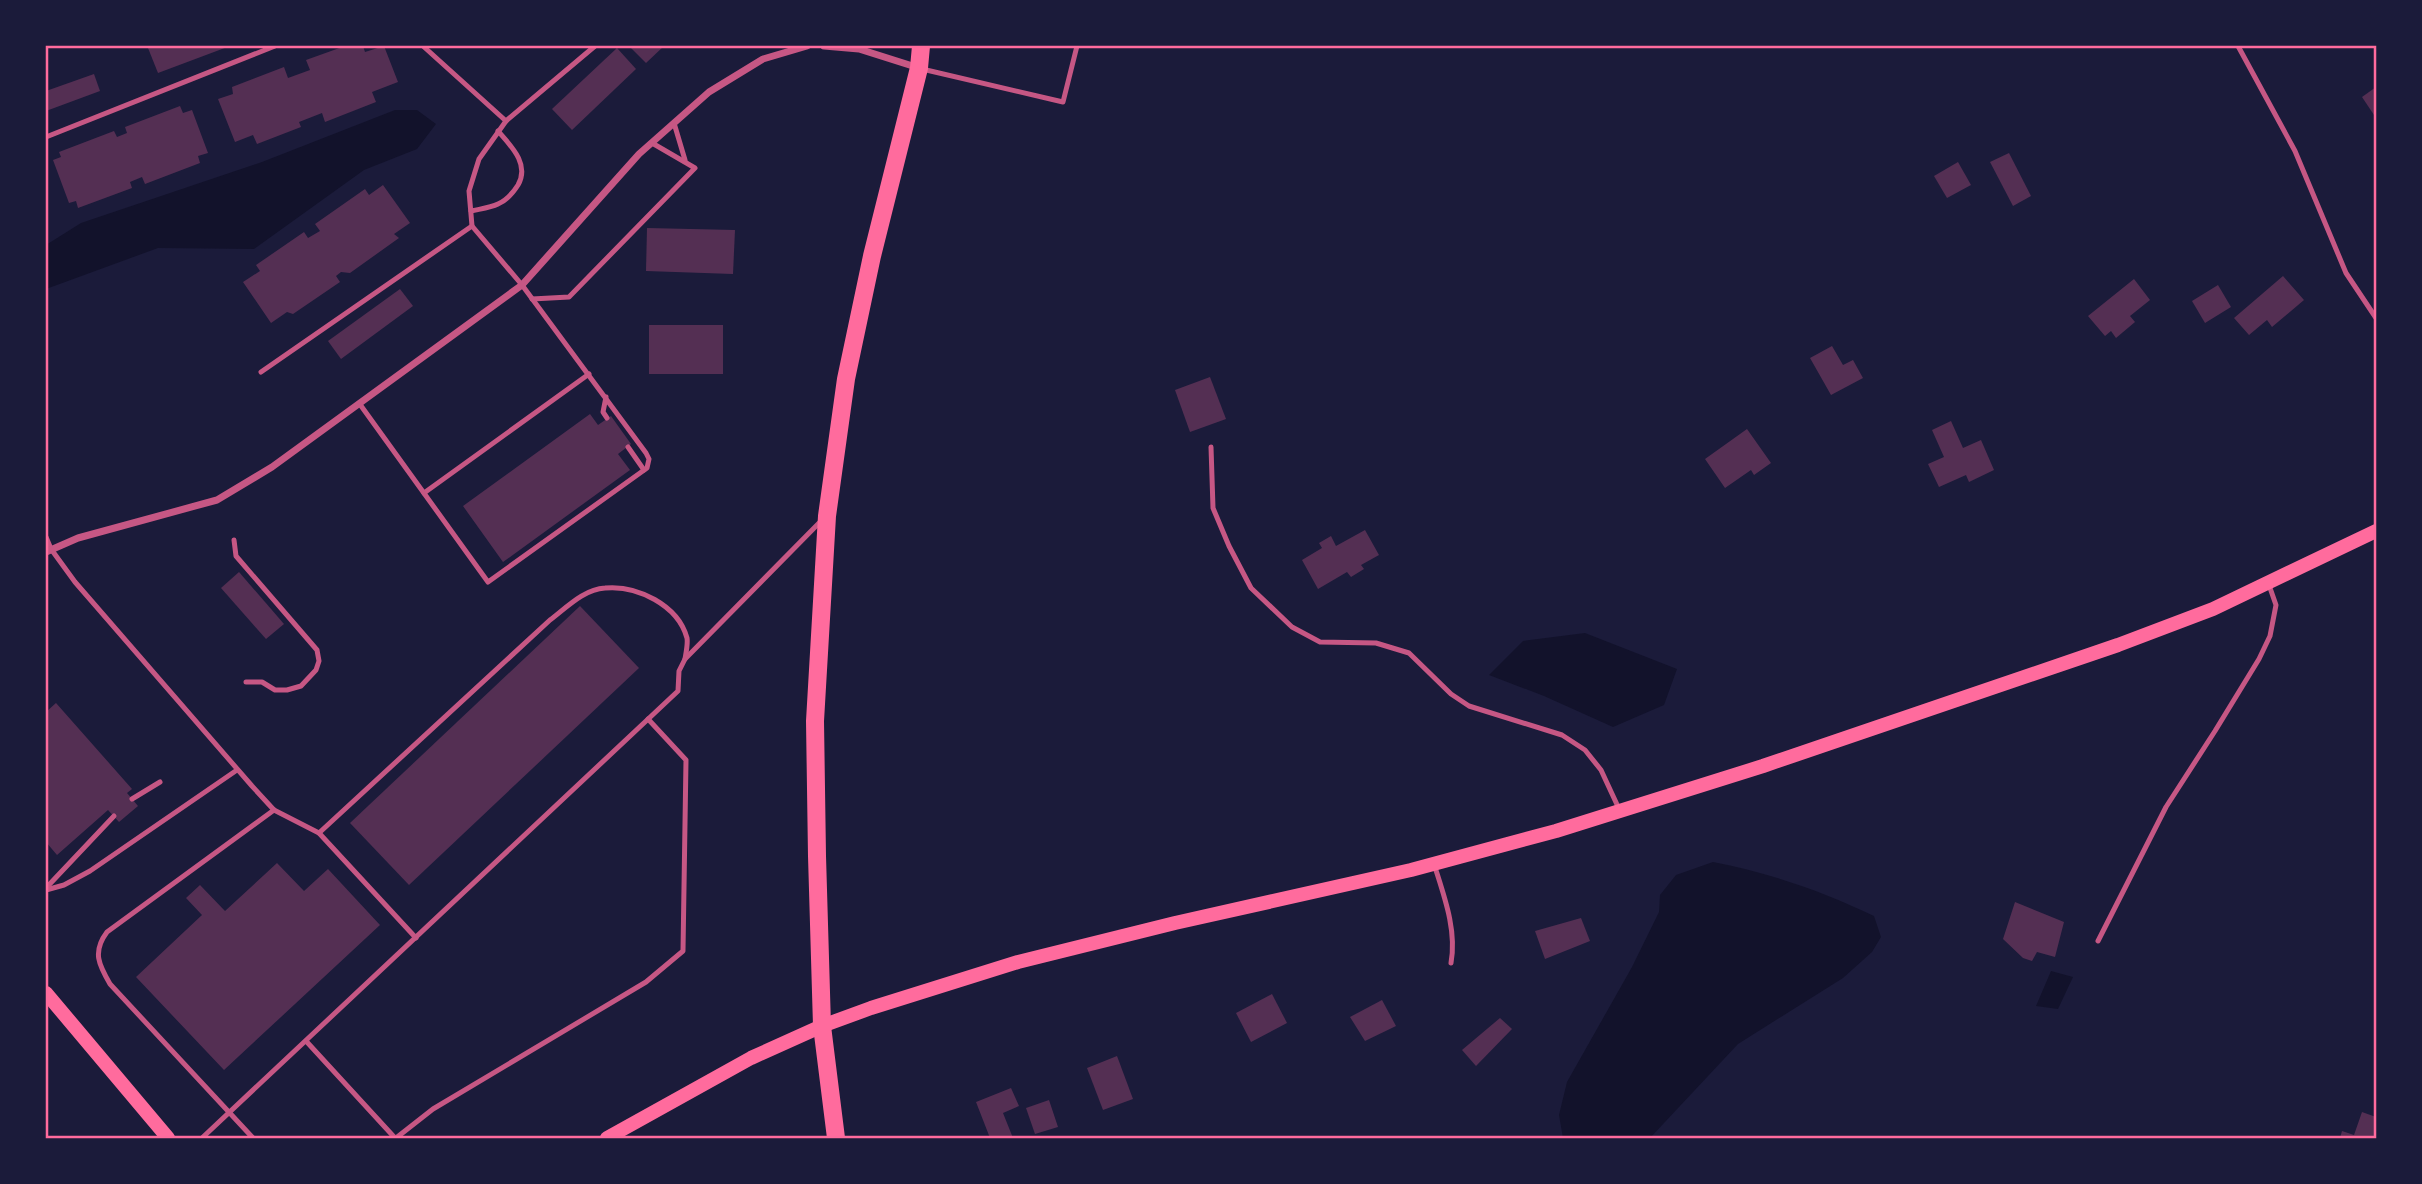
<svg xmlns="http://www.w3.org/2000/svg" width="2422" height="1184" font-family="'Nunito Sans',sans-serif">
<rect width="100%" height="100%" fill="#1b1b3a"/>
<g fill="#12122b">
<polygon points="395,110 417,110 436,124 417,149 364,170 254,249 158,248 46,289 46,245 81,223 262,162"/>
<polygon points="1585,633 1677,669 1664,705 1613,727 1544,696 1489,675 1523,641"/>
<path d="M1713,862C1770,873 1822,891 1874,916L1881,937L1872,952L1843,978L1738,1044L1650,1138H1563L1559,1115L1567,1082L1632,967L1659,912L1660,895L1676,875Z"/>
<polygon points="2051,971 2073,977 2058,1009 2036,1006"/>
</g>
<g fill="#542f53">
<polygon points="155,46 230,46 158,73 148,48"/>
<polygon points="345,46 363,46 365,52 384,46 398,82 372,92 376,102 325,122 322,113 299,122 301,127 257,144 253,135 235,142 218,99 233,94 232,87 284,67 288,78 310,70 306,60"/>
<polygon points="629,46 664,46 646,63"/>
<polygon points="617,48 636,69 572,130 552,109"/>
<polygon points="94,74 100,91 46,111 46,91"/>
<polygon points="2376,87 2376,118 2362,97"/>
<polygon points="180,106 183,113 192,110 208,153 198,156 200,163 145,184 142,177 130,182 132,188 78,208 76,201 69,203 53,160 61,157 59,152 114,131 117,137 127,133 125,127"/>
<polygon points="2009,153 2031,196 2013,206 1990,162"/>
<polygon points="1958,162 1971,185 1947,198 1934,176"/>
<polygon points="383,185 410,223 394,234 399,238 350,273 341,272 336,276 340,282 293,314 287,312 271,323 243,282 260,271 256,265 304,232 308,238 320,231 315,224 365,189 369,195"/>
<polygon points="647,228 735,230 733,274 646,271"/>
<polygon points="2283,276 2304,300 2272,327 2267,320 2249,335 2234,318"/>
<polygon points="2134,279 2150,300 2130,316 2135,322 2116,338 2111,331 2105,336 2088,316"/>
<polygon points="2218,285 2231,307 2205,323 2192,301"/>
<polygon points="400,289 413,306 341,359 328,341"/>
<rect x="649" y="325" width="74" height="49"/>
<polygon points="1832,346 1843,365 1853,360 1863,378 1831,395 1810,358"/>
<polygon points="1210,377 1226,419 1190,432 1175,390"/>
<polygon points="590,414 598,425 611,416 631,444 618,454 630,470 503,562 463,506"/>
<polygon points="1951,421 1963,448 1981,440 1994,470 1969,482 1966,475 1939,487 1928,464 1944,457 1932,430"/>
<polygon points="1747,429 1771,463 1754,475 1751,470 1725,488 1705,459"/>
<polygon points="1365,530 1379,555 1361,565 1364,569 1351,577 1347,572 1318,589 1302,560 1322,548 1319,543 1331,536 1336,546"/>
<polygon points="239,572 284,624 266,639 221,588"/>
<polygon points="580,606 639,668 409,885 350,823"/>
<polygon points="56,703 132,789 127,793 138,806 119,822 108,810 57,855 46,842 46,712"/>
<polygon points="277,863 304,891 328,869 380,925 224,1070 136,977 202,915 186,898 200,885 225,911"/>
<polygon points="2015,902 2064,922 2055,957 2037,952 2032,961 2023,958 2003,939"/>
<polygon points="1581,918 1590,941 1545,959 1535,931"/>
<polygon points="1272,994 1287,1023 1251,1042 1236,1013"/>
<polygon points="1382,1000 1396,1026 1365,1041 1350,1017"/>
<polygon points="1500,1018 1512,1029 1476,1066 1462,1050"/>
<polygon points="1117,1056 1133,1099 1103,1110 1087,1068"/>
<polygon points="1011,1088 1019,1106 1003,1113 1013,1138 990,1138 976,1102"/>
<polygon points="1049,1100 1058,1127 1035,1134 1026,1108"/>
<polygon points="2362,1112 2376,1117 2376,1138 2340,1138 2342,1131 2354,1135"/>
</g>
<g fill="none" stroke-linecap="round" stroke-linejoin="round">
<g stroke="#c65784" stroke-width="5">
<polyline points="423,46 506,121"/>
<polyline points="2238,46 2295,151 2346,273 2376,318"/>
<polyline points="922,69 1063,102 1077,46"/>
<polyline points="674,123 685,160"/>
<polyline points="46,137 275,46"/>
<path d="M471,211C479,209 490,208 498,204C507,200 513,193 518,185C530,164 511,146 498,131"/>
<polyline points="532,299 569,297 695,168 652,143"/>
<polyline points="261,372 472,226"/>
<polyline points="606,397 603,412 607,418"/>
<polyline points="359,403 488,582 647,468 649,459 646,453 522,285 472,226 469,191 479,159 506,121 595,46"/>
<polyline points="628,447 644,470"/>
<polyline points="1211,447 1213,508 1229,546 1251,588 1292,627 1320,642 1376,643 1409,653 1451,694 1469,706 1562,735 1585,750 1601,770 1620,811"/>
<polyline points="424,493 589,374"/>
<polyline points="46,537 51,549 75,582 252,786 274,810 319,833 416,938"/>
<polyline points="234,540 236,556 317,650 319,661 316,670 301,686 287,690 275,690 262,682 246,682"/>
<polyline points="132,799 160,782"/>
<path d="M319,833L550,620C566,608 584,589 605,588C637,585 678,605 687,638C688,644 686,653 685,659"/>
<path d="M1434,864C1444,896 1457,930 1451,963"/>
<polyline points="46,888 114,816"/>
<polyline points="46,890 64,885 90,871 237,770"/>
<polyline points="2098,941 2166,807 2215,731 2259,659 2270,636 2276,605 2269,585"/>
<polyline points="306,1041 395,1138"/>
<polyline points="202,1138 678,691 679,671 685,659 822,520"/>
<path d="M253,1138L110,984C99,965 92,952 107,932L274,810"/>
<polyline points="396,1138 433,1109 646,982 683,951 686,760 648,719"/>
</g>
<g stroke="#c65784" stroke-width="7">
<polyline points="824,46 859,49 919,68"/>
<polyline points="46,552 78,538 217,500 272,467 522,285 639,154 709,92 763,59 807,46"/>
</g>
<g stroke="#ff6b9d" stroke-width="14">
<polyline points="46,993 168,1138"/>
<polyline points="607,1138 751,1058 822,1026 871,1008 1018,962 1175,923 1411,870 1556,831 1763,766 2118,645 2213,609 2376,531"/>
</g>
<polyline stroke="#ff6b9d" stroke-width="18" points="836,1138 822,1026 817,856 815,721 827,516 846,379 872,256 919,68 921,46"/>
</g>
<rect width="2422" height="1184" fill="none" stroke="#1b1b3a" stroke-width="94"/>
<rect x="47" y="47" width="2328" height="1090" fill="none" stroke="#ff6b9d" stroke-width="2.5"/>
</svg>
